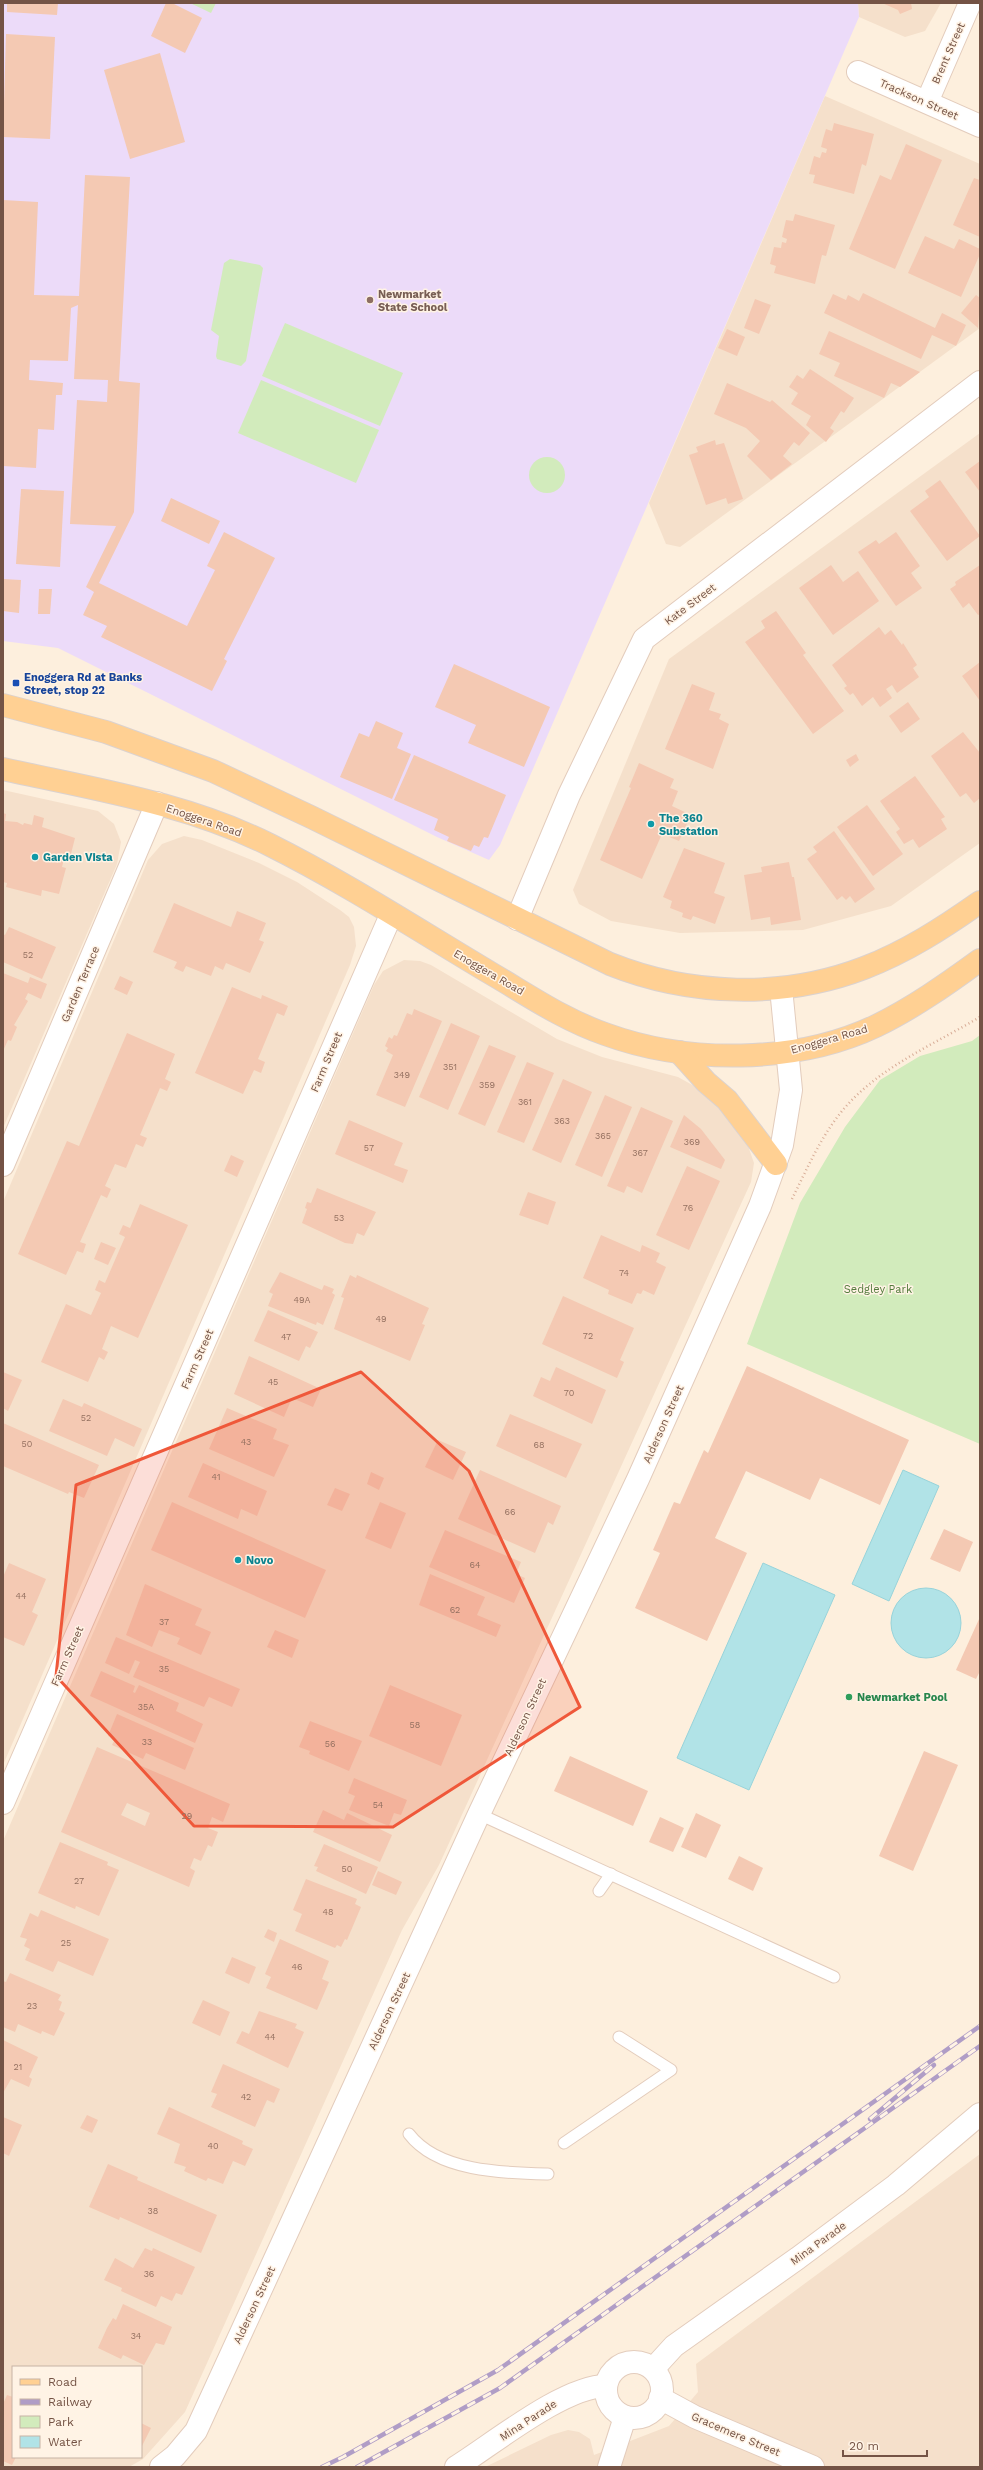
<svg xmlns="http://www.w3.org/2000/svg" width="983" height="2470" font-family="'Work Sans',sans-serif">
<rect width="100%" height="100%" fill="#fdefdd"/>
<g fill="#f5e0cb" fill-rule="evenodd">
<polygon points="858,3 941,3 925,31 905,37 859,17"/>
<polygon points="825,96 980,164 980,328 680,547 666,544 649,503"/>
<polygon points="980,433 980,843 891,906 803,930 680,933 611,921 579,904 573,890 669,659"/>
<polygon points="3,790 98,811 114,824 121,842 117,864 3,1128"/>
<polygon points="184,836 202,840 259,863 297,882 340,910 349,917 354,927 356,946 350,965 3,1765 3,1202 148,860 162,844"/>
<path d="M404,960L420,961L431,965L557,1039L602,1057L678,1077L705,1092L713,1098L746,1140L754,1163L751,1182L439,1865L402,1930L185,2412L143,2459L129,2467H3V1841L374,985L383,971ZM13,2367H141V2457H13Z"/>
<polygon points="980,2154 980,2467 485,2467 551,2435 568,2430 579,2432 590,2439 594,2455 669,2426 698,2392 696,2364"/>
</g>
<polygon fill="#ecdbf9" points="3,3 858,3 859,17 500,845 489,860 437,837 58,648 3,641"/>
<g fill="#d2ebbc">
<polygon points="190,3 216,3 211,13"/>
<polygon points="230,259 260,265 263,268 246,361 241,366 217,359 216,356 219,336 211,330 224,263"/>
<polygon points="285,323 403,373 380,426 262,376"/>
<polygon points="261,380 379,430 356,483 238,433"/>
<circle cx="547" cy="475" r="18"/>
<polygon points="980,1035 980,1444 747,1344 800,1203 845,1127 880,1080 920,1056 972,1041"/>
</g>
<g fill="#b1e3e7" stroke="#97d3da">
<polygon points="903,1470 939,1486 889,1601 852,1584"/>
<polygon points="763,1563 835,1595 749,1790 677,1758"/>
<circle cx="926" cy="1623" r="35"/>
</g>
<g fill="#f4c9b3" fill-rule="evenodd">
<polygon points="7,3 58,3 57,15 7,12"/>
<polygon points="166,3 172,3 202,18 185,53 151,36"/>
<polygon points="882,3 911,3 912,9 900,14 898,10"/>
<polygon points="6,34 55,37 50,139 3,137"/>
<polygon points="160,53 185,142 130,159 104,70"/>
<polygon points="834,123 874,134 866,166 862,164 854,194 813,183 815,175 809,174 814,156 820,158 822,152 826,153 827,149 821,147 823,139 826,129 832,131"/>
<polygon points="906,144 942,160 895,269 849,249 880,175 891,180"/>
<polygon points="85,175 130,177 119,381 140,383 134,512 99,583 187,626 215,570 207,566 224,532 275,558 224,659 227,661 212,691 101,637 107,626 83,615 94,592 86,587 116,526 70,524 77,400 107,402 108,380 74,379 78,305 71,308 68,361 30,360 29,380 63,383 62,395 56,395 54,430 38,429 36,468 3,466 3,200 38,202 34,295 79,296"/>
<polygon points="974,178 980,180 980,237 953,225"/>
<polygon points="795,214 835,225 826,256 822,255 815,284 774,273 776,266 770,264 774,247 781,248 782,242 786,243 787,239 782,237 786,220 793,221"/>
<polygon points="925,236 954,249 959,239 980,249 980,254 961,297 908,273"/>
<polygon points="863,293 935,328 942,313 966,325 956,346 932,335 921,359 824,313 833,294 846,300 848,295 859,301"/>
<polygon points="976,295 980,298 978,328 961,313"/>
<polygon points="755,299 771,305 759,334 744,328"/>
<polygon points="727,329 745,337 737,356 718,348"/>
<polygon points="829,331 920,372 900,387 891,383 884,398 834,376 840,363 819,354"/>
<polygon points="810,369 854,398 844,413 841,411 830,428 834,431 826,442 806,425 811,416 791,404 798,393 789,387 797,375 803,379"/>
<polygon points="727,383 770,402 772,400 810,433 799,446 794,442 783,456 792,464 771,480 747,456 760,441 746,428 714,414"/>
<polygon points="715,440 716,445 724,443 743,499 728,504 726,498 706,505 689,455 698,452 696,447"/>
<polygon points="980,461 980,492 965,472"/>
<polygon points="940,480 980,536 947,561 910,511 929,497 925,491"/>
<polygon points="21,489 64,491 60,567 16,564"/>
<polygon points="171,498 220,521 209,544 161,521"/>
<polygon points="896,532 920,566 911,573 922,588 896,606 858,552 876,540 879,544"/>
<polygon points="831,565 843,582 858,571 879,601 833,635 799,588"/>
<polygon points="980,565 980,614 978,615 969,603 963,608 950,589 956,585 955,582"/>
<polygon points="3,579 21,580 19,613 3,611"/>
<polygon points="39,589 52,589 50,614 38,614"/>
<polygon points="776,611 806,653 803,655 844,711 813,734 745,642 765,628 761,621"/>
<polygon points="879,627 885,635 891,630 902,645 903,643 917,665 913,668 919,677 897,693 892,685 886,689 892,698 880,707 873,697 862,706 853,693 850,695 844,688 847,686 832,665"/>
<polygon points="980,662 980,701 962,676"/>
<polygon points="454,664 550,707 524,767 468,743 476,725 435,707"/>
<polygon points="692,684 715,693 709,710 721,714 719,719 729,724 713,769 665,749"/>
<polygon points="908,702 920,719 901,733 889,716"/>
<polygon points="376,721 403,733 397,748 411,754 392,799 340,777 359,733 369,737"/>
<polygon points="963,732 980,753 980,798 974,803 966,793 960,797 931,756"/>
<polygon points="856,754 859,760 850,767 846,760"/>
<polygon points="414,755 506,795 488,838 484,837 479,847 474,845 471,851 447,841 449,837 434,830 438,819 394,800"/>
<polygon points="639,763 674,779 670,788 678,791 672,806 691,815 679,841 662,834 642,879 600,860 631,788 629,787"/>
<polygon points="915,776 945,817 941,819 947,829 919,848 913,839 904,844 896,832 900,829 880,801"/>
<polygon points="867,805 903,854 873,876 837,827"/>
<polygon points="3,813 6,814 5,821 17,822 23,825 24,823 32,825 34,815 44,818 42,827 75,838 71,854 68,853 67,860 64,859 62,867 66,868 59,894 42,890 41,896 6,887 7,883 3,882"/>
<polygon points="834,831 875,889 855,903 850,896 846,900 842,896 837,900 807,859 817,852 813,847"/>
<polygon points="684,848 725,863 714,893 725,897 715,924 693,916 691,920 682,917 683,913 670,908 672,901 663,897"/>
<polygon points="789,862 792,877 794,877 801,920 771,925 770,917 751,920 744,875 762,872 761,867"/>
<polygon points="174,903 231,927 237,911 266,923 259,940 264,942 250,973 226,963 223,970 215,966 211,976 186,966 183,972 174,968 177,962 153,952"/>
<polygon points="9,927 56,947 42,979 3,962 3,934 5,935"/>
<polygon points="3,973 28,983 30,977 47,984 41,999 28,993 25,999 28,1001 14,1025 17,1027 11,1041 8,1040 3,1051"/>
<polygon points="120,976 133,982 127,995 114,989"/>
<polygon points="232,987 261,999 262,995 288,1006 284,1016 277,1013 258,1059 265,1062 261,1073 254,1070 243,1094 195,1073"/>
<polygon points="414,1009 442,1021 405,1107 376,1095 393,1055 386,1051 388,1048 385,1046 389,1037 392,1039 394,1035 397,1036 407,1013 412,1015"/>
<polygon points="451,1023 480,1036 448,1110 419,1097"/>
<polygon points="127,1033 175,1054 165,1079 171,1082 167,1091 160,1088 140,1135 147,1138 143,1147 136,1144 126,1168 115,1164 105,1186 111,1189 107,1198 101,1195 80,1242 86,1244 83,1253 77,1251 66,1275 18,1254 67,1141 79,1146"/>
<polygon points="489,1045 516,1056 485,1126 458,1114"/>
<polygon points="527,1062 554,1073 524,1143 497,1132"/>
<polygon points="563,1079 592,1092 561,1163 532,1150"/>
<polygon points="605,1095 632,1107 602,1177 575,1165"/>
<polygon points="641,1107 673,1121 642,1193 627,1186 624,1193 607,1186"/>
<polygon points="684,1115 701,1129 725,1160 721,1169 670,1147"/>
<polygon points="349,1120 403,1143 394,1165 408,1170 403,1183 335,1154"/>
<polygon points="231,1155 244,1161 237,1177 224,1171"/>
<polygon points="687,1166 720,1181 689,1250 656,1235"/>
<polygon points="317,1188 376,1212 364,1236 357,1233 353,1244 345,1243 302,1223 307,1209 305,1208 307,1202 311,1203"/>
<polygon points="528,1192 556,1202 548,1225 519,1215"/>
<polygon points="140,1204 188,1225 138,1338 111,1326 102,1349 108,1352 104,1360 99,1357 88,1382 41,1362 66,1304 91,1315 101,1293 95,1290 99,1280 105,1283 125,1237 119,1234 123,1225 130,1228"/>
<polygon points="601,1235 640,1252 642,1245 660,1253 656,1262 666,1267 654,1295 643,1290 641,1294 637,1293 632,1304 608,1294 609,1290 583,1278"/>
<polygon points="101,1242 116,1248 108,1265 94,1259"/>
<polygon points="280,1272 322,1290 324,1285 334,1289 332,1293 335,1295 323,1325 317,1322 316,1325 268,1306 273,1294 269,1292"/>
<polygon points="350,1275 356,1278 357,1275 429,1308 422,1324 425,1325 410,1361 334,1329 344,1298 341,1297"/>
<polygon points="563,1296 634,1328 620,1360 624,1362 617,1378 542,1344"/>
<polygon points="268,1310 318,1332 310,1348 306,1346 299,1361 254,1341"/>
<polygon points="249,1356 321,1389 313,1407 292,1398 284,1417 234,1394"/>
<polygon points="747,1366 909,1440 880,1505 820,1478 810,1500 746,1471 715,1538 747,1553 707,1641 635,1608 660,1553 653,1550 674,1502 680,1504 704,1450 708,1453"/>
<polygon points="556,1367 606,1390 592,1424 533,1396 541,1377 550,1381"/>
<polygon points="3,1372 22,1380 8,1411 3,1408"/>
<polygon points="63,1399 82,1407 84,1403 142,1429 134,1447 115,1438 107,1456 49,1431"/>
<polygon points="227,1408 277,1429 273,1439 289,1445 274,1477 209,1449"/>
<polygon points="510,1414 582,1444 566,1478 496,1446"/>
<polygon points="3,1423 99,1465 84,1498 69,1492 68,1494 3,1466"/>
<polygon points="438,1440 466,1452 453,1480 425,1467"/>
<polygon points="203,1463 267,1491 257,1516 241,1509 238,1519 188,1497"/>
<polygon points="480,1470 561,1506 553,1525 548,1522 535,1553 458,1519"/>
<polygon points="371,1472 384,1478 379,1490 367,1484"/>
<polygon points="335,1488 350,1494 342,1511 327,1505"/>
<polygon points="172,1502 326,1570 305,1618 151,1550"/>
<polygon points="380,1502 406,1513 391,1549 365,1538"/>
<polygon points="944,1529 973,1542 960,1572 930,1559"/>
<polygon points="445,1530 521,1562 516,1574 525,1578 514,1603 429,1567"/>
<polygon points="9,1563 46,1579 32,1612 38,1615 24,1646 3,1637 3,1577"/>
<polygon points="430,1574 485,1597 477,1615 501,1625 496,1637 419,1605"/>
<polygon points="145,1584 202,1609 195,1625 211,1632 201,1655 177,1644 180,1638 159,1630 152,1647 126,1635"/>
<polygon points="980,1617 980,1671 976,1679 956,1670"/>
<polygon points="275,1630 299,1640 292,1658 267,1647"/>
<polygon points="116,1637 240,1689 232,1707 209,1697 204,1707 133,1677 140,1662 135,1660 129,1674 105,1663"/>
<polygon points="101,1671 135,1686 133,1692 135,1693 139,1685 179,1703 176,1711 203,1724 195,1743 90,1696"/>
<polygon points="390,1685 462,1715 441,1766 369,1736"/>
<polygon points="117,1714 194,1748 185,1770 146,1753 143,1759 112,1745 115,1739 108,1736"/>
<polygon points="310,1721 362,1741 349,1771 309,1754 310,1751 299,1747"/>
<path d="M97,1747L230,1804L223,1822L212,1817L208,1828L218,1832L212,1847L208,1845L201,1861L194,1858L190,1868L195,1871L189,1887L61,1832ZM127,1803L150,1813L145,1826L121,1815Z"/>
<polygon points="924,1751 958,1765 913,1871 879,1856"/>
<polygon points="570,1756 648,1791 633,1826 554,1791"/>
<polygon points="354,1778 407,1800 401,1815 394,1813 389,1826 349,1810 355,1796 348,1793"/>
<polygon points="323,1810 344,1820 347,1813 392,1835 380,1862 313,1832"/>
<polygon points="696,1813 721,1825 706,1858 681,1847"/>
<polygon points="660,1817 684,1828 673,1852 649,1842"/>
<polygon points="60,1842 108,1862 107,1865 119,1870 99,1916 76,1906 75,1909 38,1893"/>
<polygon points="324,1844 378,1867 366,1894 316,1871 318,1867 314,1866"/>
<polygon points="739,1856 763,1868 753,1891 728,1879"/>
<polygon points="378,1871 402,1882 396,1895 372,1885"/>
<polygon points="306,1879 357,1899 355,1904 361,1907 347,1940 345,1939 341,1947 337,1945 335,1948 295,1931 302,1914 293,1910"/>
<polygon points="41,1910 109,1939 93,1976 58,1961 53,1972 25,1960 30,1949 24,1946 27,1939 20,1937 30,1913 38,1917"/>
<polygon points="268,1929 277,1933 274,1942 264,1937"/>
<polygon points="280,1939 329,1961 322,1979 329,1982 317,2010 266,1988 271,1977 265,1974"/>
<polygon points="232,1957 256,1967 249,1984 225,1973"/>
<polygon points="10,1973 61,1995 58,2000 62,2002 59,2010 65,2013 54,2036 42,2031 41,2034 18,2024 15,2032 3,2027 3,1981 6,1982"/>
<polygon points="203,2000 230,2012 220,2036 192,2023"/>
<polygon points="259,2011 297,2024 295,2028 304,2032 288,2068 236,2043 242,2031 249,2034"/>
<polygon points="3,2040 38,2057 29,2077 32,2079 29,2087 11,2079 3,2093"/>
<polygon points="223,2064 280,2089 274,2103 267,2100 255,2127 211,2107 217,2094 211,2092"/>
<polygon points="169,2107 243,2141 242,2144 253,2149 245,2166 233,2161 223,2184 208,2178 206,2181 184,2171 186,2167 174,2163 180,2144 157,2134"/>
<polygon points="87,2115 98,2120 92,2133 80,2128"/>
<polygon points="3,2117 22,2125 9,2156 3,2153"/>
<polygon points="108,2164 138,2177 137,2180 217,2215 201,2253 120,2217 119,2220 89,2207"/>
<polygon points="145,2248 152,2251 153,2248 195,2267 182,2295 176,2293 172,2301 161,2296 156,2307 121,2291 122,2288 104,2280 115,2258 133,2268"/>
<polygon points="123,2304 172,2327 164,2345 156,2343 144,2365 123,2355 121,2359 98,2348 107,2328 113,2318 116,2320"/>
<polygon points="7,2395 13,2397 13,2457 16,2457 12,2465 3,2461 3,2404"/>
<polygon points="141,2423 151,2428 141,2448"/>
</g>
<g fill="none" stroke-linecap="round" stroke-linejoin="round">
<defs>
<g id="service">
<polyline points="479,1814 834,1977"/>
<polyline points="599,1891 611,1874"/>
<path d="M409,2134C438,2172 504,2173 548,2174"/>
<polyline points="564,2143 671,2070 619,2037"/>
</g>
<g id="minor">
<polyline points="858,72 980,126"/>
<polyline points="927,102 970,3"/>
<polyline points="517,919 569,795 644,639 980,382"/>
<polyline points="3,1165 157,803"/>
<polyline points="3,1803 391,915"/>
<circle cx="634" cy="2390" r="28"/>
<polyline points="653,2369 674,2346 798,2258 896,2185 980,2114"/>
<polyline points="660,2398 695,2417 813,2467"/>
<path d="M456,2467C493,2444 564,2386 606,2386"/>
<polyline points="609,2467 625,2417"/>
</g>
<polyline id="tertiary" points="161,2467 175,2456 196,2431 479,1814 638,1479 760,1206 782,1145 791,1090 781,988"/>
<g id="primary">
<path d="M3,705L106,732L213,771L311,817L610,964C690,996 783,999 864,968C906,952 943,928 980,902"/>
<path d="M3,769C93,789 186,803 270,845C346,883 418,930 492,974C528,995 564,1020 605,1034C687,1064 796,1064 876,1026C913,1008 947,984 980,960"/>
<polyline points="679,1052 706,1082 727,1100 776,1164"/>
</g>
</defs>
<use href="#service" stroke="#e3ccbc" stroke-width="13"/>
<use href="#minor" stroke="#e3ccbc" stroke-width="24"/>
<use href="#tertiary" stroke="#e3ccbc" stroke-width="24"/>
<use href="#primary" stroke="#dbd2cf" stroke-width="24"/>
<path stroke="#d8ad97" stroke-width="2.5" stroke-dasharray="1 3" stroke-linecap="butt" d="M792,1199C808,1167 824,1129 850,1102C885,1065 936,1043 980,1017"/>
<use href="#service" stroke="#fff" stroke-width="11"/>
<use href="#minor" stroke="#fff" stroke-width="22"/>
<use href="#tertiary" stroke="#fff" stroke-width="22"/>
<use href="#primary" stroke="#ffd093" stroke-width="22"/>
<defs>
<g id="rail">
<polyline points="870,2119 934,2065"/>
<polyline points="322,2467 343,2457 498,2370 980,2026"/>
<polyline points="357,2467 500,2388 980,2046"/>
</g>
</defs>
<use href="#rail" stroke="#b09dc6" stroke-width="4.5"/>
<use href="#rail" stroke="#fff3e5" stroke-width="3" stroke-dasharray="9" stroke-linecap="butt"/>
</g>
<path fill="#ef583a" fill-opacity="0.2" stroke="#ef583a" stroke-width="3" stroke-linejoin="round" d="M361,1372L469,1471L580,1707L393,1827L194,1826L56,1676L76,1485Z"/>
<circle fill="#8d6e63" stroke="#fff3e5" stroke-width="1.5" cx="370" cy="300" r="4"/>
<rect fill="#1a4fb4" stroke="#fff3e5" stroke-width="1.5" x="12" y="679" width="8" height="8" rx="2"/>
<g fill="#0f9aa8" stroke="#fff3e5" stroke-width="1.5">
<circle cx="651" cy="824" r="4"/>
<circle cx="35" cy="857" r="4"/>
<circle cx="238" cy="1560" r="4"/>
</g>
<circle fill="#2e9e5b" stroke="#fff3e5" stroke-width="1.5" cx="849" cy="1697" r="4"/>
<g text-anchor="middle" stroke-width="3" stroke-linejoin="round" paint-order="stroke">
<g font-size="9" fill="#947060">
<text x="28" y="958">52</text>
<text x="450" y="1070">351</text>
<text x="402" y="1078">349</text>
<text x="487" y="1088">359</text>
<text x="525" y="1105">361</text>
<text x="562" y="1124">363</text>
<text x="603" y="1139">365</text>
<text x="692" y="1145">369</text>
<text x="369" y="1151">57</text>
<text x="640" y="1156">367</text>
<text x="688" y="1211">76</text>
<text x="339" y="1221">53</text>
<text x="624" y="1276">74</text>
<text x="302" y="1303">49A</text>
<text x="381" y="1322">49</text>
<text x="588" y="1339">72</text>
<text x="286" y="1340">47</text>
<text x="273" y="1385">45</text>
<text x="569" y="1396">70</text>
<text x="86" y="1421">52</text>
<text x="246" y="1445">43</text>
<text x="27" y="1447">50</text>
<text x="539" y="1448">68</text>
<text x="216" y="1480">41</text>
<text x="510" y="1515">66</text>
<text x="475" y="1568">64</text>
<text x="21" y="1599">44</text>
<text x="455" y="1613">62</text>
<text x="164" y="1625">37</text>
<text x="164" y="1672">35</text>
<text x="146" y="1710">35A</text>
<text x="415" y="1728">58</text>
<text x="147" y="1745">33</text>
<text x="330" y="1747">56</text>
<text x="378" y="1808">54</text>
<text x="187" y="1819">29</text>
<text x="347" y="1872">50</text>
<text x="79" y="1884">27</text>
<text x="328" y="1915">48</text>
<text x="66" y="1946">25</text>
<text x="297" y="1970">46</text>
<text x="32" y="2009">23</text>
<text x="270" y="2040">44</text>
<text x="18" y="2070">21</text>
<text x="246" y="2100">42</text>
<text x="213" y="2149">40</text>
<text x="153" y="2214">38</text>
<text x="149" y="2277">36</text>
<text x="136" y="2339">34</text>
</g>
<g font-size="11" fill="#745345" stroke="#fff3e5">
<text transform="translate(948 53) rotate(-66)" y="4">Brent Street</text>
<text transform="translate(919 99) rotate(24)" y="4">Trackson Street</text>
<text transform="translate(690 604) rotate(-37)" y="4">Kate Street</text>
<text transform="translate(204 820) rotate(19)" y="4">Enoggera Road</text>
<text transform="translate(489 972) rotate(30)" y="4">Enoggera Road</text>
<text transform="translate(80 984) rotate(-67)" y="4">Garden Terrace</text>
<text transform="translate(829 1039) rotate(-16)" y="4">Enoggera Road</text>
<text transform="translate(326 1062) rotate(-67)" y="4">Farm Street</text>
<text transform="translate(197 1359) rotate(-66)" y="4">Farm Street</text>
<text transform="translate(663 1424) rotate(-66)" y="4">Alderson Street</text>
<text transform="translate(67 1656) rotate(-66)" y="4">Farm Street</text>
<text transform="translate(525 1717) rotate(-65)" y="4">Alderson Street</text>
<text transform="translate(389 2011) rotate(-65)" y="4">Alderson Street</text>
<text transform="translate(818 2243) rotate(-36)" y="4">Mina Parade</text>
<text transform="translate(254 2305) rotate(-65)" y="4">Alderson Street</text>
<text transform="translate(528 2420) rotate(-33)" y="4">Mina Parade</text>
<text transform="translate(736 2434) rotate(23)" y="4">Gracemere Street</text>
</g>
<g font-size="11" font-weight="bold" fill="#785e54" stroke="#fff3e5" text-anchor="start">
<text x="378" y="298">Newmarket<tspan x="378" dy="13">State School</tspan></text>
</g>
<g font-size="11" font-weight="bold" fill="#164399" stroke="#fff3e5" text-anchor="start">
<text x="24" y="681">Enoggera Rd at Banks<tspan x="24" dy="13">Street, stop 22</tspan></text>
</g>
<g font-size="11" font-weight="bold" fill="#0d838f" stroke="#fff3e5" text-anchor="start">
<text x="659" y="822">The 360<tspan x="659" dy="13">Substation</tspan></text>
<text x="43" y="861">Garden Vista</text>
<text x="246" y="1564">Novo</text>
</g>
<g font-size="11" fill="#537b3c" stroke="#fff3e5">
<text x="878" y="1293">Sedgley Park</text>
</g>
<g font-size="11" font-weight="bold" fill="#27864d" stroke="#fff3e5" text-anchor="start">
<text x="857" y="1701">Newmarket Pool</text>
</g>
</g>
<rect width="983" height="2470" fill="none" stroke="#745345" stroke-width="8"/>
<rect x="12" y="2366" width="130" height="92" fill="#fff3e5" stroke="#c7b3a5"/>
<rect x="20" y="2379" width="20" height="6" fill="#ffd093" stroke="#c7b3a5"/>
<text x="48" y="2386" font-size="12" fill="#745345">Road</text>
<rect x="20" y="2399" width="20" height="6" fill="#b09dc6" stroke="#c7b3a5"/>
<text x="48" y="2406" font-size="12" fill="#745345">Railway</text>
<rect x="20" y="2416" width="20" height="12" fill="#d2ebbc" stroke="#c7b3a5"/>
<text x="48" y="2426" font-size="12" fill="#745345">Park</text>
<rect x="20" y="2436" width="20" height="12" fill="#b1e3e7" stroke="#c7b3a5"/>
<text x="48" y="2446" font-size="12" fill="#745345">Water</text>
<path d="M843 2450v6h84v-6" fill="none" stroke="#745345" stroke-width="2"/>
<text x="849" y="2450" font-size="12" fill="#745345" stroke="#fff3e5" stroke-width="3" paint-order="stroke">20 m</text>
</svg>
